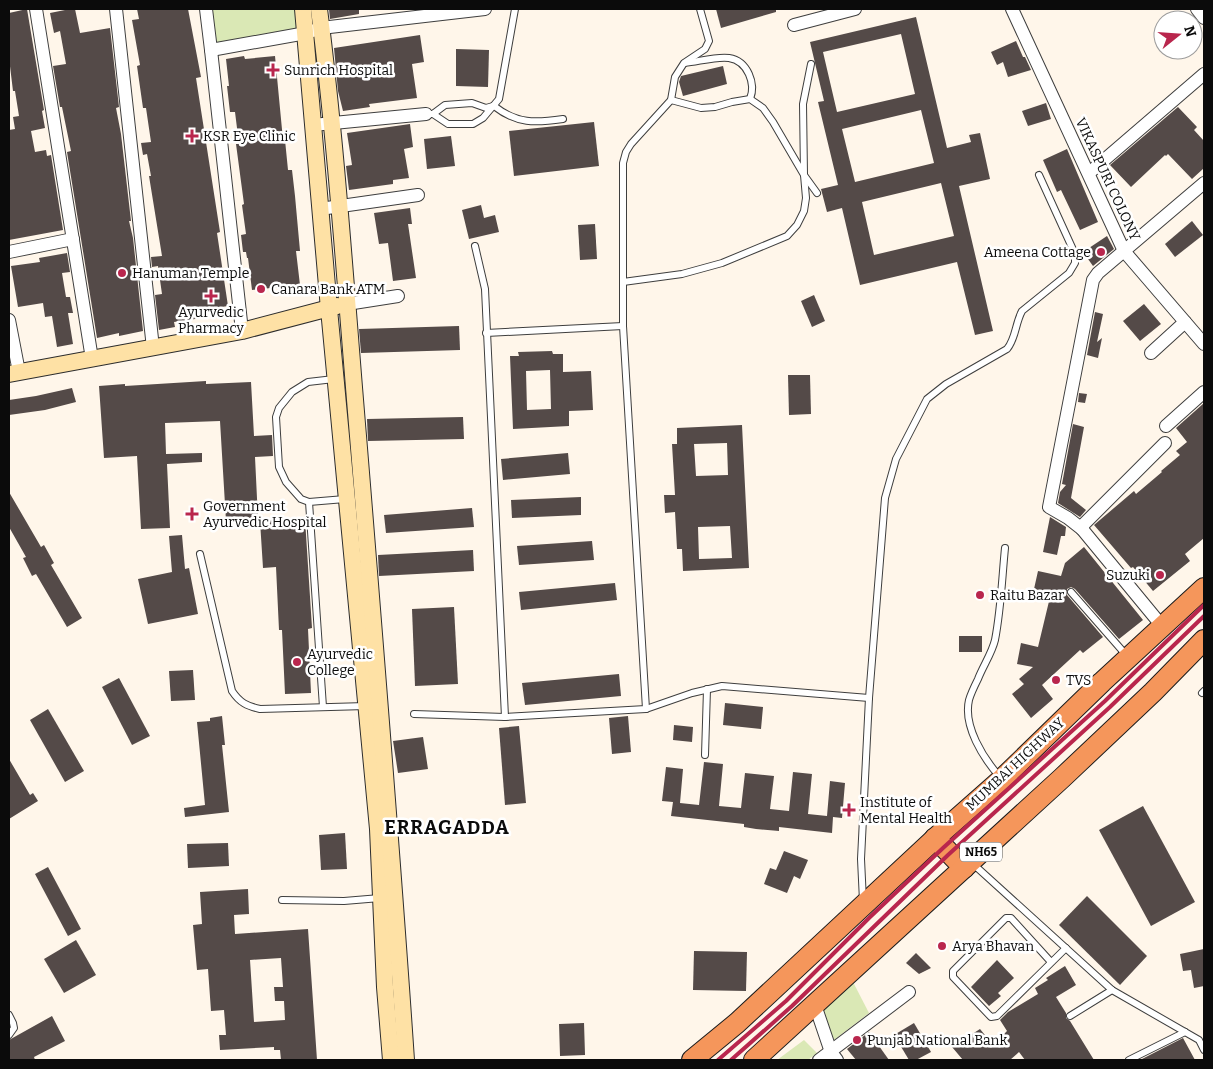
<svg xmlns="http://www.w3.org/2000/svg" width="1213" height="1069" font-family="Bitter,serif">
<rect width="100%" height="100%" fill="#fff6ea"/>
<g fill="#dae8b5">
<polygon points="208,9 296,9 298,32 214,48"/>
<polygon points="853,982 869,1013 834,1040 821,1006"/>
<polygon points="804,1040 817,1053 808,1060 777,1060"/>
</g>
<g fill="#544a48" fill-rule="evenodd">
<polygon points="27,9 44,110 42,111 45,128 31,131 35,152 46,150 47,156 51,155 63,230 9,240 9,130 15,129 13,117 19,116 15,91 13,91 9,58 9,13"/>
<polygon points="70,9 75,9 80,33 110,28 119,107 116,108 121,134 131,221 129,221 133,238 143,331 119,336 119,333 97,338 67,152 71,151 62,107 60,107 53,66 66,64 60,31 54,33 50,13"/>
<polygon points="137,9 188,9 201,77 196,78 220,232 217,233 228,306 201,310 202,318 174,322 175,327 159,330 155,295 162,294 158,266 152,267 151,257 162,256 149,176 151,176 147,154 143,155 141,143 151,142 146,108 143,108 137,66 140,65 132,20 139,19"/>
<polygon points="329,9 359,9 359,14 330,19"/>
<polygon points="716,9 776,9 776,12 721,28"/>
<path d="M916,17L947,148L971,142L969,135L980,133L990,179L959,186L993,331L975,335L957,262L860,285L842,208L827,212L821,189L838,185L818,102L824,101L810,42ZM901,34L915,94L837,112L823,52ZM921,110L934,163L855,182L842,129ZM941,183L954,236L874,255L862,202Z"/>
<polygon points="420,35 424,62 412,64 417,98 369,104 370,107 343,111 338,91 334,48"/>
<polygon points="1016,41 1023,57 1025,57 1031,70 1008,77 1003,62 997,65 991,52"/>
<polygon points="456,49 489,50 488,87 456,86"/>
<polygon points="244,56 245,59 275,56 283,140 285,140 288,170 292,170 295,196 300,251 296,251 300,285 252,290 248,258 247,258 246,252 243,252 241,235 246,234 242,205 244,204 236,144 239,144 235,112 230,112 227,86 229,86 226,59"/>
<polygon points="723,66 727,84 683,96 679,82 681,76"/>
<polygon points="1046,103 1051,119 1028,126 1022,111"/>
<polygon points="1178,107 1197,127 1194,130 1204,141 1204,168 1192,179 1168,154 1166,156 1165,155 1131,187 1110,165"/>
<polygon points="594,122 599,166 514,176 509,131"/>
<polygon points="410,124 413,147 404,149 409,178 393,180 393,184 349,190 346,166 352,165 347,133"/>
<polygon points="451,136 455,166 427,169 424,139"/>
<polygon points="1067,149 1098,222 1080,230 1061,190 1057,192 1043,160"/>
<polygon points="481,205 484,218 495,215 499,232 469,239 462,210"/>
<polygon points="410,208 412,224 408,224 416,278 393,281 388,243 379,244 374,213"/>
<polygon points="1192,221 1203,235 1175,257 1165,244"/>
<polygon points="595,224 597,259 580,260 578,225"/>
<polygon points="1107,236 1114,249 1093,266 1083,252"/>
<polygon points="67,253 70,272 62,273 66,297 70,297 73,313 68,313 73,344 57,347 52,316 45,317 43,303 18,307 11,266 40,262 39,258"/>
<polygon points="814,295 825,321 812,327 801,301"/>
<polygon points="1144,304 1161,324 1140,341 1123,321"/>
<polygon points="1095,312 1103,314 1097,342 1102,338 1098,358 1087,355"/>
<polygon points="459,326 460,350 361,353 359,329"/>
<path d="M552,351L553,354H563V372L591,371L593,410L569,411V426L513,429L510,356H519L518,352ZM550,370L551,409L527,410L526,371Z"/>
<polygon points="788,375 810,375 811,414 789,415"/>
<polygon points="206,381 206,384 251,382 254,436 272,435 273,456 255,457 258,519 226,521 220,421 165,423 166,454 202,453 202,462 167,464 170,528 141,529 137,456 104,458 99,386 125,384 125,386"/>
<polygon points="72,388 76,402 45,410 9,415 9,400 36,396"/>
<polygon points="1079,393 1087,394 1085,403 1078,402"/>
<polygon points="1204,403 1204,538 1185,554 1190,561 1153,591 1133,567 1131,568 1094,525 1134,491 1136,494 1162,472 1161,471 1180,455 1176,451 1187,442 1176,428"/>
<polygon points="463,417 464,439 368,441 367,419"/>
<polygon points="1073,424 1084,427 1071,498 1086,510 1080,517 1058,503 1060,492 1066,485 1062,484"/>
<path d="M742,425L749,568L683,571L682,549H677L675,512L665,513L664,495H675L672,444H677V428ZM727,443L728,475L696,476L694,444ZM730,526L732,558L699,559L698,527Z"/>
<polygon points="568,453 570,474 503,480 501,459"/>
<polygon points="9,492 41,547 44,545 54,563 51,565 82,618 67,627 36,574 32,576 23,558 26,557 9,527"/>
<polygon points="581,497 581,515 512,518 511,500"/>
<polygon points="472,508 474,527 386,533 384,515"/>
<polygon points="1050,517 1066,527 1065,536 1061,536 1057,555 1043,552"/>
<polygon points="305,519 312,628 308,629 311,693 285,694 282,630 279,630 276,567 263,568 260,521"/>
<polygon points="182,535 185,569 189,568 198,614 148,624 138,579 172,572 169,536"/>
<polygon points="592,541 594,560 519,565 517,546"/>
<polygon points="1084,547 1143,620 1119,639 1075,589 1071,587 1067,589 1067,595 1103,637 1083,653 1080,650 1042,685 1053,699 1031,718 1012,694 1024,684 1019,679 1033,667 1017,664 1021,643 1038,647 1051,593 1034,589 1038,571 1061,576 1065,563"/>
<polygon points="473,550 474,571 379,576 378,555"/>
<polygon points="615,583 617,600 521,610 519,592"/>
<polygon points="454,607 458,684 415,686 412,609"/>
<rect x="959" y="636" width="23" height="16"/>
<polygon points="193,670 195,700 171,701 169,671"/>
<polygon points="619,674 621,696 525,705 522,683"/>
<polygon points="119,678 150,736 132,745 102,687"/>
<polygon points="725,703 763,707 761,729 723,725"/>
<polygon points="48,709 84,771 65,782 30,720"/>
<polygon points="222,716 225,745 222,745 229,812 185,817 184,808 205,805 197,722 210,721 210,718"/>
<polygon points="628,716 631,752 612,754 609,718"/>
<polygon points="674,725 693,727 692,742 673,740"/>
<polygon points="519,726 526,803 505,805 499,728"/>
<polygon points="423,737 428,769 398,773 393,741"/>
<polygon points="9,759 30,795 33,793 38,801 9,819"/>
<polygon points="704,762 723,764 719,806 741,808 745,773 774,776 770,809 789,811 793,772 812,774 808,814 827,816 830,781 845,783 842,818 833,817 832,833 779,827 779,831 756,829 744,827 744,824 671,816 673,802 662,801 666,767 683,769 680,803 699,805"/>
<polygon points="1143,806 1195,902 1151,926 1099,830"/>
<polygon points="345,833 347,869 321,870 319,835"/>
<polygon points="228,843 229,866 188,868 187,844"/>
<polygon points="784,851 808,860 800,879 794,876 787,893 764,884 770,868 776,870"/>
<polygon points="48,867 81,929 68,936 35,874"/>
<path d="M248,889L249,914L234,915L235,934L308,929L317,1060H281L280,1050H274V1047L220,1050L219,1035H226L224,1010L211,1011L208,969L197,970L193,925L202,924L200,892ZM281,958L283,987H274L275,1001H284L285,1020L254,1022L250,960Z"/>
<polygon points="1087,896 1147,956 1120,985 1059,925"/>
<polygon points="76,940 96,975 64,993 44,959"/>
<polygon points="1204,949 1204,986 1194,988 1191,970 1183,971 1180,954"/>
<polygon points="694,951 747,952 746,991 693,990"/>
<polygon points="916,953 931,968 919,974 906,963"/>
<polygon points="997,960 1014,978 998,993 1001,996 989,1006 971,987"/>
<polygon points="1065,966 1076,985 1056,997 1066,1013 1066,1018 1070,1021 1094,1060 1025,1060 1019,1052 1010,1060 963,1060 952,1047 980,1029 993,1045 1007,1031 1000,1020 1008,1012 1038,994 1035,988 1048,980 1046,978"/>
<polygon points="52,1016 65,1041 34,1057 35,1060 9,1060 9,1040"/>
<polygon points="584,1023 585,1055 560,1056 559,1024"/>
<polygon points="914,1023 931,1052 916,1060 909,1060 894,1035"/>
<polygon points="869,1032 889,1060 856,1060 847,1049"/>
<polygon points="1183,1038 1195,1060 1140,1060 1144,1058"/>
</g>
<g fill="none" stroke-linecap="round" stroke-linejoin="round">
<defs>
<g id="service">
<path d="M685,63C697,62 717,56 729,58C748,61 756,84 750,99"/>
<polyline points="811,64 803,104 804,175 817,193"/>
<path d="M494,106C517,124 535,123 563,119"/>
<polyline points="430,114 433,114 445,105 472,103 486,108 493,106"/>
<polyline points="433,114 448,124 473,124 483,118 499,99 515,9"/>
<polyline points="475,246 485,289 505,717"/>
<polyline points="623,282 682,274 722,263 787,236 797,225 804,211 806,198 804,175 773,122 763,108 750,99 732,102 715,107 701,108 671,100"/>
<polyline points="486,333 623,326"/>
<polyline points="334,379 308,382 292,392 279,408 276,417 279,467 286,482 301,499 309,502 345,499"/>
<polyline points="309,502 323,707"/>
<path d="M200,554L232,691C240,703 247,706 260,709L366,706"/>
<polyline points="1071,592 1127,656"/>
<polyline points="1202,693 1204,691"/>
<polyline points="646,709 623,326 623,163 626,152 631,144 671,100 675,77 684,63 705,49 709,41 700,9"/>
<polyline points="414,714 505,717 646,709 692,693 722,686 869,698"/>
<polyline points="705,755 707,689"/>
<path d="M1000,777C983,758 963,726 969,700C971,693 975,685 978,679C983,666 992,653 995,640C1001,609 1002,578 1005,548"/>
<polyline points="972,863 1112,990 1199,1040 1204,1050"/>
<polyline points="282,900 344,901 380,898"/>
<path d="M863,901L861,859L869,698L885,498L896,459L927,399L946,384L1007,349C1016,338 1015,324 1022,311L1069,273L1075,263V254L1039,175"/>
<polyline points="1051,962 1011,918 1006,918 953,971 953,977 991,1017 997,1016 1066,948"/>
<polyline points="9,1015 13,1023 14,1028 9,1035"/>
<polyline points="1070,1016 1112,990"/>
<polyline points="1129,1060 1185,1032"/>
</g>
<g id="minor">
<polyline points="36,9 92,359"/>
<polyline points="116,9 153,348"/>
<polyline points="206,9 211,50 306,33 321,28 485,9"/>
<polyline points="1012,9 1124,251 1204,344"/>
<polyline points="1197,9 1204,18"/>
<polyline points="794,25 855,9"/>
<polyline points="211,50 242,331"/>
<polyline points="313,125 426,114"/>
<polyline points="1089,173 1204,74"/>
<polyline points="320,209 418,195"/>
<polyline points="9,252 73,239"/>
<polyline points="347,304 398,296"/>
<polyline points="9,320 19,372"/>
<polyline points="1151,353 1185,322"/>
<polyline points="1166,426 1204,392"/>
<polyline points="1082,529 1068,518 1049,507 1093,280 1098,273 1204,183"/>
<polyline points="1162,626 1082,529 1084,524 1165,443"/>
<polyline points="815,1005 831,1052 837,1060"/>
<polyline points="819,1060 909,992"/>
</g>
<g id="secondary">
<polyline points="303,9 329,309 378,829 385,987 391,1060"/>
<path d="M319,9C337,151 346,294 358,436C375,644 392,852 406,1060"/>
<polyline points="9,374 242,331 337,306"/>
</g>
<g id="trunk">
<polyline points="935,838 964,868"/>
<polyline points="692,1060 737,1023 942,832 1002,779 1102,682 1204,588"/>
<polyline points="754,1060 1062,778 1153,692 1204,640"/>
</g>
</defs>
<use href="#service" stroke="#3e3e3e" stroke-width="8"/>
<use href="#minor" stroke="#3e3e3e" stroke-width="14"/>
<use href="#secondary" stroke="#2d2d2d" stroke-width="18"/>
<use href="#trunk" stroke="#1c1c1c" stroke-width="22"/>
<use href="#service" stroke="#fff" stroke-width="6"/>
<use href="#minor" stroke="#fff" stroke-width="12"/>
<use href="#secondary" stroke="#fee1a5" stroke-width="16"/>
<use href="#trunk" stroke="#f5965b" stroke-width="20"/>
<g stroke="#b9264d" stroke-width="4">
<polyline points="718,1060 786,1001 869,918 943,848 1105,701 1204,605"/>
<polyline points="731,1060 792,1006 948,855 1110,707 1204,616"/>
</g>
</g>
<g fill="#b9264d" stroke="#fff" stroke-width="2">
<path d="M270.5 62.5h5v5h5v5h-5v5h-5v-5h-5v-5h5z"/>
<path d="M189.5 128.5h5v5h5v5h-5v5h-5v-5h-5v-5h5z"/>
<circle cx="1101" cy="252" r="5"/>
<circle cx="122" cy="273" r="5"/>
<circle cx="261" cy="289" r="5"/>
<path d="M208.5 288.5h5v5h5v5h-5v5h-5v-5h-5v-5h5z"/>
<path d="M189.5 506.5h5v5h5v5h-5v5h-5v-5h-5v-5h5z"/>
<circle cx="1160" cy="575" r="5"/>
<circle cx="980" cy="595" r="5"/>
<circle cx="297" cy="662" r="5"/>
<circle cx="1056" cy="680" r="5"/>
<path d="M846.5 802.5h5v5h5v5h-5v5h-5v-5h-5v-5h5z"/>
<circle cx="942" cy="946" r="5"/>
<circle cx="857" cy="1040" r="5"/>
</g>
<g text-anchor="middle" stroke-width="5" stroke-linejoin="round" paint-order="stroke">
<rect fill="#fff" stroke="#545454" stroke-width="1" x="960" y="842.5" width="42" height="19" rx="4"/>
<g font-size="12" font-weight="bold" fill="#0b0b0b">
<text x="981" y="856">NH65</text>
</g>
<g font-size="14" fill="#0b0b0b" stroke="#fff" text-anchor="start">
<text x="284" y="75">Sunrich Hospital</text>
<text x="203" y="141">KSR Eye Clinic</text>
<text x="1091" y="257" text-anchor="end">Ameena Cottage</text>
<text x="132" y="278">Hanuman Temple</text>
<text x="271" y="294">Canara Bank ATM</text>
<text x="211" y="317" text-anchor="middle">Ayurvedic<tspan x="211" dy="16">Pharmacy</tspan></text>
<text x="203" y="511">Government<tspan x="203" dy="16">Ayurvedic Hospital</tspan></text>
<text x="1150" y="580" text-anchor="end">Suzuki</text>
<text x="990" y="600">Raitu Bazar</text>
<text x="307" y="659">Ayurvedic<tspan x="307" dy="16">College</tspan></text>
<text x="1066" y="685">TVS</text>
<text x="860" y="807">Institute of<tspan x="860" dy="16">Mental Health</tspan></text>
<text x="952" y="951">Arya Bhavan</text>
<text x="867" y="1045">Punjab National Bank</text>
</g>
<g font-size="14" fill="#0b0b0b" stroke="#fff">
<text transform="translate(1108 179) rotate(65)" y="5">VIKASPURI COLONY</text>
<text transform="translate(1015 764) rotate(-43)" y="5">MUMBAI HIGHWAY</text>
</g>
<g font-size="19" font-weight="bold" letter-spacing="1" fill="#0b0b0b" stroke="#fff">
<text x="447" y="834">ERRAGADDA</text>
</g>
</g>
<rect width="1213" height="1069" fill="none" stroke="#0b0b0b" stroke-width="20"/>
<g transform="translate(1178 35) rotate(73)"><circle r="24" fill="#ffffff" stroke="#9d9d9d"/>
<path d="M0-4L9 19L0 12L-9 19Z" fill="#b9264d"/>
<text y="-8" font-size="14" font-weight="bold" text-anchor="middle" fill="#0b0b0b">N</text>
</g>
</svg>
